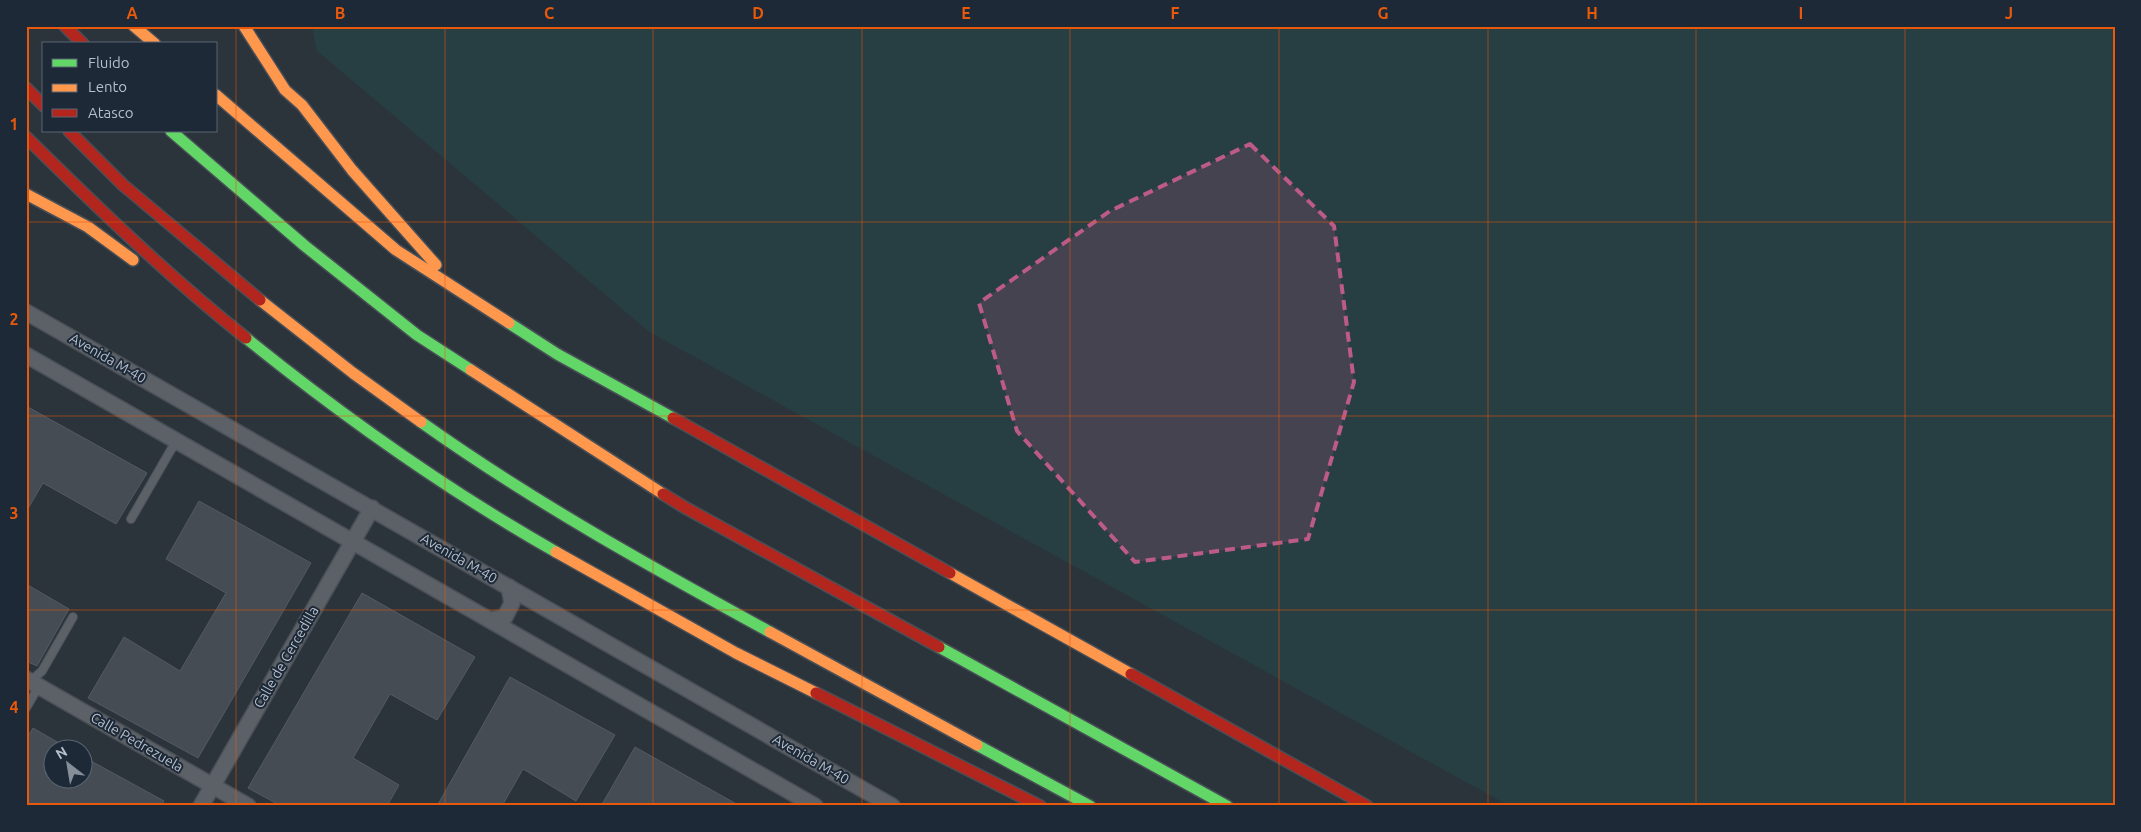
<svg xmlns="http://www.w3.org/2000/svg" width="2141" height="832" font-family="Ubuntu,sans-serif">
<rect width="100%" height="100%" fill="#2b333b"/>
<polygon fill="#273e42" points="312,26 2115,26 2115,806 1509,806 649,332 316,50"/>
<g fill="#454c53" stroke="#535a63">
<polygon points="26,406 147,473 116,524 43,483 26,512"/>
<polygon points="199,501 311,563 198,758 88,698 124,637 180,671 226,593 166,559"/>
<polygon points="26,584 69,609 37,666 26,661"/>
<polygon points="362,593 475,657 437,720 390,694 353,758 399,785 387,806 281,806 248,788"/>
<polygon points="510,677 615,735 576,801 523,769 502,806 437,806"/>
<polygon points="33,728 71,750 52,750 52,780 82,780 82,756 164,801 161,806 26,806 26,739"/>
<polygon points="635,747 740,806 601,806"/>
</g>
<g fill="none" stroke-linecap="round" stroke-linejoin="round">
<defs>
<g id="lane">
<polyline points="131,519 172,448 180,443"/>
<polyline points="28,680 33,679 42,671 73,617"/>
<polyline points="26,708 39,686"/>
</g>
<g id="street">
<polyline points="26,312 892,806"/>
<polyline points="26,355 815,806"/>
<polyline points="490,620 505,617 512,603 509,587"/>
<polyline points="26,679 248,806"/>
<polyline points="201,806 372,508"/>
</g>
<g id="fast">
<polyline points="171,131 305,246 417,335 471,370"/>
<polyline points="509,323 557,354 673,418"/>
<path d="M246,338C344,417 447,490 556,552"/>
<path d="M421,422C532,501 651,567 770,632"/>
<polyline points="939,647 1227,806"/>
<polyline points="977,745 1090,806"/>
</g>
<g id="slow">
<polyline points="134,26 155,44"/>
<polyline points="244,26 285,90 302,105 352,170 436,265"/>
<polyline points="216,95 396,250 509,323"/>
<polyline points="26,194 88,227 133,260"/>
<polyline points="260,300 353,373 421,422"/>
<polyline points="471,370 663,494"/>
<polyline points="556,552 736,653 816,693"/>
<polyline points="950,573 1131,674"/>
<polyline points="770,632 977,745"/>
</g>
<g id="jam">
<polyline points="65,26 83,44"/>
<polyline points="26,88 44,106"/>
<polyline points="69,131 123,185 260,300"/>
<path d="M26,137C97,207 168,276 246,338"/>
<polyline points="673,418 950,573"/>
<polyline points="663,494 684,507 939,647"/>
<polyline points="1131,674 1367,806"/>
<polyline points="816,693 1040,806"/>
</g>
</defs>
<use href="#lane" stroke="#4a4f55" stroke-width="10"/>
<use href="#street" stroke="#4a4f55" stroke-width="18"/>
<use href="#fast" stroke="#484f57" stroke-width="14"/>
<use href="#slow" stroke="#484f57" stroke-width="14"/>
<use href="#jam" stroke="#484f57" stroke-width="14"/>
<use href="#lane" stroke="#5c6168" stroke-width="8"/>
<use href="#street" stroke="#5c6168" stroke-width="15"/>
<use href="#fast" stroke="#63d668" stroke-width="11"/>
<use href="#slow" stroke="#ff974d" stroke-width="11"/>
<use href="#jam" stroke="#b3261e" stroke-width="11"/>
</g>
<path fill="#bd5b88" fill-opacity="0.2" stroke="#bd5b88" stroke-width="4" stroke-dasharray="10 6" stroke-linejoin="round" d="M1250,144L1334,226L1354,382L1308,539L1135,562L1017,431L979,303L1110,211Z"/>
<path fill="none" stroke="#e8590c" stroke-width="1" stroke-opacity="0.55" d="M236,26V806M445,26V806M653,26V806M862,26V806M1070,26V806M1279,26V806M1488,26V806M1696,26V806M1905,26V806M26,222H2115M26,416H2115M26,610H2115"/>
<g text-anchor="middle" stroke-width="4" stroke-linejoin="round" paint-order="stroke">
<g font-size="14" fill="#b6bfcc" stroke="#1d2937">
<text transform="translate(108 358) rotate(30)" y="5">Avenida M-40</text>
<text transform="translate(459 558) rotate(30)" y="5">Avenida M-40</text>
<text transform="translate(286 657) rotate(-60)" y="5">Calle de Cercedilla</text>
<text transform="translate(137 742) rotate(30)" y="5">Calle Pedrezuela</text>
<text transform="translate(811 759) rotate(30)" y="5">Avenida M-40</text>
</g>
</g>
<rect width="2141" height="832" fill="none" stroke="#1d2937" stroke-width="55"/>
<rect x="42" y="42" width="175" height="90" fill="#1d2937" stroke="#5a6573"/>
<rect x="52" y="59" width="25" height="8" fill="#63d668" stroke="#5a6573"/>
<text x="88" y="68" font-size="15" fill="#b6bfcc">Fluido</text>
<rect x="52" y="84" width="25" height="8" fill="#ff974d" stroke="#5a6573"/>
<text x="88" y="92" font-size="15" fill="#b6bfcc">Lento</text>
<rect x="52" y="109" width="25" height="8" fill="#b3261e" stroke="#5a6573"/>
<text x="88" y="118" font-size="15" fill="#b6bfcc">Atasco</text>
<g transform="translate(68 764) rotate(329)"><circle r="24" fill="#1d2937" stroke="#5a6573"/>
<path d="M0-4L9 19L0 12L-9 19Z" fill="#858e99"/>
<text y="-8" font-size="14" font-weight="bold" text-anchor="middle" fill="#b6bfcc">N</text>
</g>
<rect x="28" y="28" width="2086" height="776" fill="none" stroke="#e8590c" stroke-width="2"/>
<g font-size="16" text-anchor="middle" font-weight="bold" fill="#e8590c">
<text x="132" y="19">A</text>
<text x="340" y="19">B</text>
<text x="549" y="19">C</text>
<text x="758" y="19">D</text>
<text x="966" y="19">E</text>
<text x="1175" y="19">F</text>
<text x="1383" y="19">G</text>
<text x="1592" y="19">H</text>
<text x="1801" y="19">I</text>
<text x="2009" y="19">J</text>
<text x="14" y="130">1</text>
<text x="14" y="325">2</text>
<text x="14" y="519">3</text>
<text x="14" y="713">4</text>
</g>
</svg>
